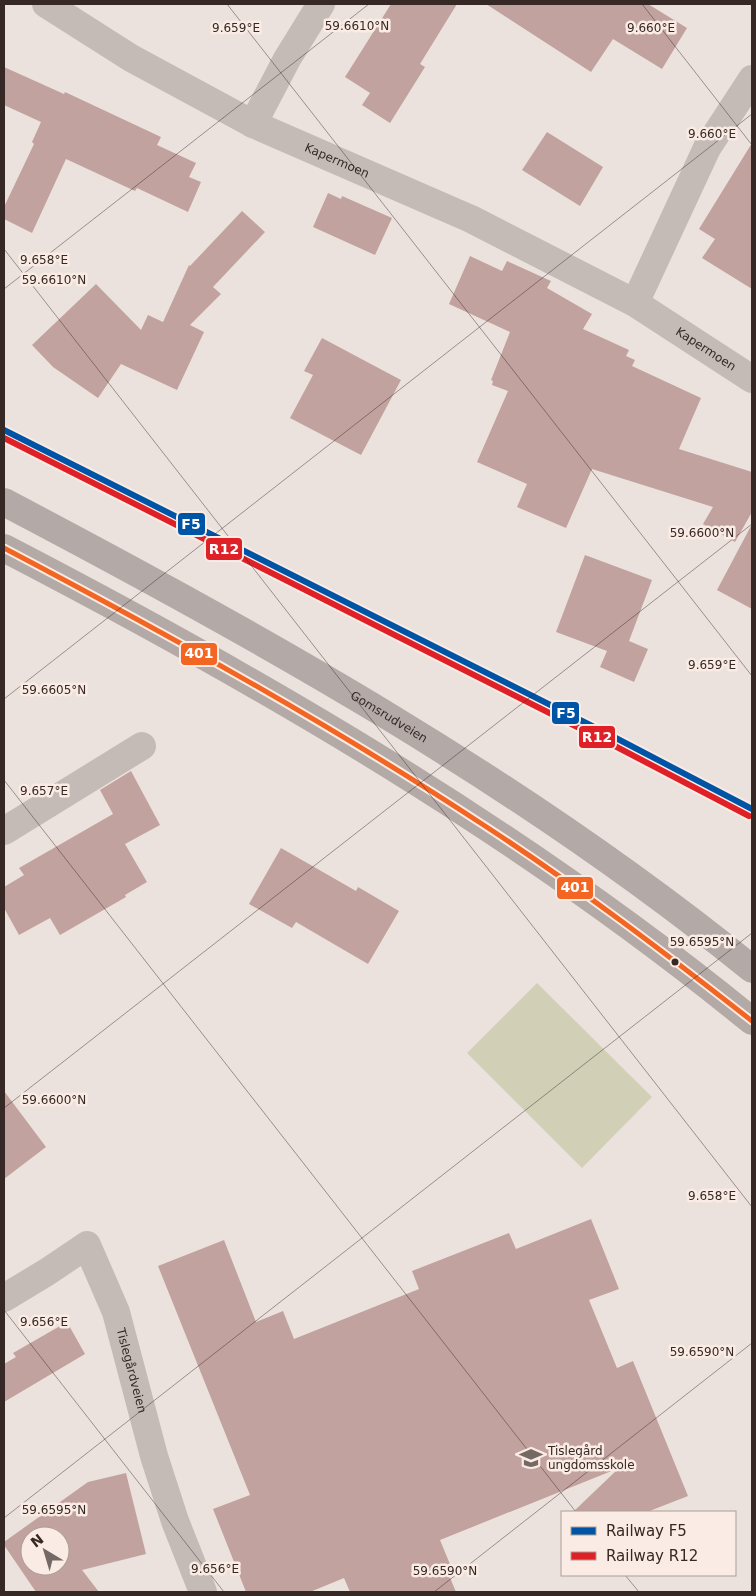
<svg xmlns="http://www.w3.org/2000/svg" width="756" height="1596" font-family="'DejaVu Sans',sans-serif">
<rect width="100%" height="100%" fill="#ece2dd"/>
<polygon fill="#d1d0b6" points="537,983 652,1097 582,1168 467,1053"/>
<g fill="#c1a29e" fill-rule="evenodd">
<polygon points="391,4 457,4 420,64 425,67 390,123 362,105 370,93 345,77"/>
<polygon points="486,4 648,4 687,28 662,69 613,39 591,72"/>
<polygon points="4,67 64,94 65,92 161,137 157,145 196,163 189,177 201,182 188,212 137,188 135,191 66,159 32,233 4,219 4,207 34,144 32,142 41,122 4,105"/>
<polygon points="547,132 603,167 580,206 522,170"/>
<polygon points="752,143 752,289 702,258 715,239 699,229"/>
<polygon points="328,193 341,199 342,196 392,218 375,255 313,227"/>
<polygon points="242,211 265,232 213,287 221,294 190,325 204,332 177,390 121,364 98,398 53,367 32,345 96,284 141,330 148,315 163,322 189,265 190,266"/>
<polygon points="470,256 502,271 507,261 551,281 547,288 592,314 583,329 629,350 626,356 635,360 632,366 701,398 679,449 752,472 752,512 735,542 703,524 713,507 592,469 566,528 517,507 527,484 477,462 508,391 492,385 493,381 491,380 510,332 449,304"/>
<polygon points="322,338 401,380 361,455 290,418 313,375 304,371"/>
<polygon points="752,524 752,609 717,590"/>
<polygon points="585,555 652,580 629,641 648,649 634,682 600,667 607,651 556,632"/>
<polygon points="131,771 160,825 125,844 147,882 125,895 126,897 60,935 50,918 19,935 4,908 4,887 24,875 19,868 113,814 100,790"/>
<polygon points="281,848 356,891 358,887 399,911 368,964 296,922 292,928 249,904"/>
<polygon points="4,1091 46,1147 4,1179"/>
<polygon points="591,1219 619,1289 589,1300 617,1368 633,1361 688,1496 647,1512 573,1512 619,1468 440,1540 454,1574 449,1575 456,1592 350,1592 344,1578 310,1592 246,1592 213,1509 250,1495 158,1266 224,1240 256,1322 283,1311 294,1339 419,1289 412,1271 509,1233 516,1249"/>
<polygon points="67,1322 85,1354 4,1402 4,1364 16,1357 13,1353"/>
<path d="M126,1473L146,1554L82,1570L99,1592H36L4,1545V1542L88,1482ZM30,1536H60V1566H30Z"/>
</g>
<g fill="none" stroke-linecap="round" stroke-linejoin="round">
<g stroke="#c4bbb7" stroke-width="28">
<path id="s1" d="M46,4L131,58L253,124L471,219L635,303L752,379"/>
<polyline points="253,124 287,59 321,4"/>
<polyline points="635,303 707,148 752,79"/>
<polyline points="4,831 142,746"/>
<path id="s2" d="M4,1298L47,1272L87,1245L116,1312L154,1456L175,1521L203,1592"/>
</g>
<g stroke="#b3a9a6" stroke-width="28">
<path id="s3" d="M4,502C263,638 524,784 752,969"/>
<path d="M4,548C266,684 523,834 752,1021"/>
</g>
<defs>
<path id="bus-1" d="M4,548C167,634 328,723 482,824C576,885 664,952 752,1021"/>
</defs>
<use href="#bus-1" stroke="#faece4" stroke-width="9"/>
<use href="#bus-1" stroke="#f26522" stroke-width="5"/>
<defs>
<polyline id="rail-1" points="4,430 614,737 752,809"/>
<polyline id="rail-2" points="4,438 611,744 749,816"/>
</defs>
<use href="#rail-1" stroke="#faece4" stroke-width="10"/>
<use href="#rail-2" stroke="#faece4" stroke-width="10"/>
<use href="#rail-1" stroke="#0054a6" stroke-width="6"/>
<use href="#rail-2" stroke="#df2027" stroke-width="6"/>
</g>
<path fill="none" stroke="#352825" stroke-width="1" stroke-opacity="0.45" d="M227,4L752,676M642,4L752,145M4,249L752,1207M4,289L369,4M4,699L752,114M4,780L576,1512M4,1108L752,524M4,1310L224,1592M4,1518L752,933M625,1575L639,1592M434,1592L752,1343"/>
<defs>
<symbol id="school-bare" viewBox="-9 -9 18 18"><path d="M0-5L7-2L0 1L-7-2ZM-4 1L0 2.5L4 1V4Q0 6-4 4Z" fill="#756965" stroke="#faece4" stroke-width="2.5" paint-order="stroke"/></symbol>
</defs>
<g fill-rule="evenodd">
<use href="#school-bare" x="515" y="1442" width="32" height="32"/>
</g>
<circle fill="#352825" stroke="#faece4" stroke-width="2" cx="675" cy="962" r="4.5"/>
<g text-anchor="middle" stroke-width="5" stroke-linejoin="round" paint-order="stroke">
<g font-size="12" fill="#352825" stroke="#faece4">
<text dy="4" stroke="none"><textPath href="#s1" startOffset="331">Kapermoen</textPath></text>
<text dy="4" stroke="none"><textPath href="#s1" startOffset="746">Kapermoen</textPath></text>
<text dy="4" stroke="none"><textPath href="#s3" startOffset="441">Gomsrudveien</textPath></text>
<text dy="4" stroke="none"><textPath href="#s2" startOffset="232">Tislegårdveien</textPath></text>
</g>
<g font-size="12" fill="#352825" stroke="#faece4" text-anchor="start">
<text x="548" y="1455">Tislegård<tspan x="548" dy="14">ungdomsskole</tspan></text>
</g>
</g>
<g font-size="12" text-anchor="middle" fill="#352825" stroke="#faece4" stroke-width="5" stroke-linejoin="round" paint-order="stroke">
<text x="357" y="30">59.6610°N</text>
<text x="651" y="32">9.660°E</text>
<text x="236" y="32">9.659°E</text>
<text x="712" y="138">9.660°E</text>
<text x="44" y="264">9.658°E</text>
<text x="54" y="284">59.6610°N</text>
<text x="702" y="537">59.6600°N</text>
<text x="712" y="669">9.659°E</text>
<text x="54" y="694">59.6605°N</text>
<text x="44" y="795">9.657°E</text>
<text x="702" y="946">59.6595°N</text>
<text x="54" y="1104">59.6600°N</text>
<text x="712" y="1200">9.658°E</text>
<text x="44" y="1326">9.656°E</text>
<text x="702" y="1356">59.6590°N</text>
<text x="54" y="1514">59.6595°N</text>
<text x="215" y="1573">9.656°E</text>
<text x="445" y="1575">59.6590°N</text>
</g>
<g stroke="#faece4" stroke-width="2">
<rect x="177" y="512" width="29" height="24" rx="5" fill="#0054a6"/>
<rect x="205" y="537" width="38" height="24" rx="5" fill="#df2027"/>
<rect x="180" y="642" width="38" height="24" rx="5" fill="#f26522"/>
<rect x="551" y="701" width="29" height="24" rx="5" fill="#0054a6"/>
<rect x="578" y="725" width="38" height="24" rx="5" fill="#df2027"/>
<rect x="556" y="876" width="38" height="24" rx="5" fill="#f26522"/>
</g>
<g font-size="14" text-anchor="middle" font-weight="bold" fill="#fff">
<text x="191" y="529">F5</text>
<text x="224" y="554">R12</text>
<text x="199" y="658">401</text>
<text x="566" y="718">F5</text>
<text x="597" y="742">R12</text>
<text x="575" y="892">401</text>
</g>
<rect width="756" height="1596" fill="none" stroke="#352825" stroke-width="10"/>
<rect x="561" y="1511" width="175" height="65" fill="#faece4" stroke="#ab9e98"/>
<rect x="571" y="1527" width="25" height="8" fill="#0054a6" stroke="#ab9e98"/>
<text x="606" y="1536" font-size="15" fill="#352825">Railway F5</text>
<rect x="571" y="1552" width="25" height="8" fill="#df2027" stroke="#ab9e98"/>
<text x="606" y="1561" font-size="15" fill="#352825">Railway R12</text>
<g transform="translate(45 1551) rotate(322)"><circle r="24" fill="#faece4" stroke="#ab9e98"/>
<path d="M0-4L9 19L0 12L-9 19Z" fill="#756965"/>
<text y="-8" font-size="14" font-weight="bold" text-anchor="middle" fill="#352825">N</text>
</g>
</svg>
